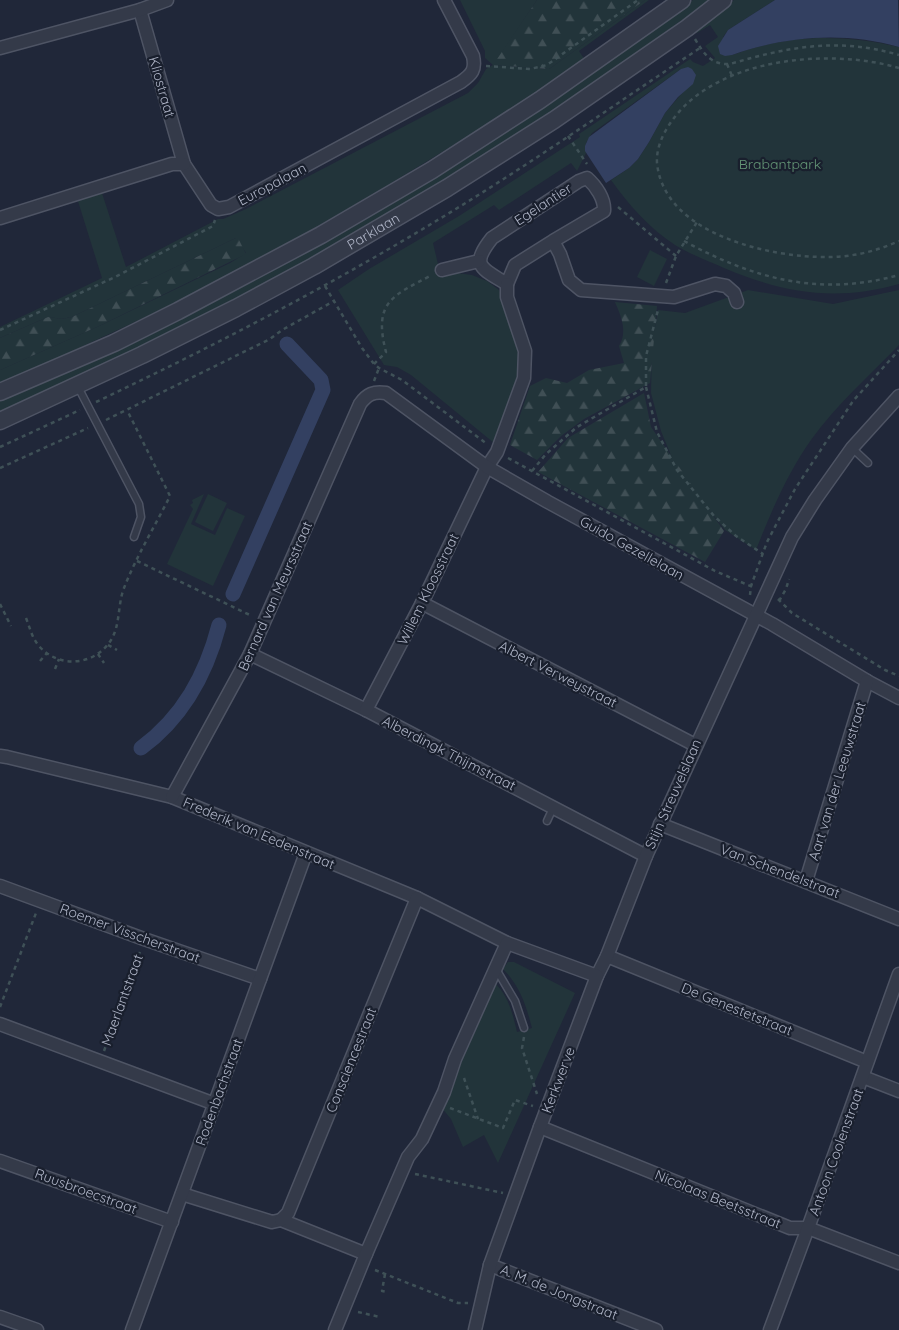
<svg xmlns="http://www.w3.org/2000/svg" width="899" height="1330" font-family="Quicksand,sans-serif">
<defs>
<pattern id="forest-firs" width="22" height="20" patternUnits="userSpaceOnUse" patternTransform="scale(1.25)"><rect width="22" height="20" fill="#22343a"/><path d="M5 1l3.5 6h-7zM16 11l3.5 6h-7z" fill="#404f55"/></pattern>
</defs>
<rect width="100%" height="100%" fill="#202739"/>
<g fill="#22343a">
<path d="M460,0H537L494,65L549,69L645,0H649L579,51L585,60C475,134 362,203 245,267C165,310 82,346 0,385V370L99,326L230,263L246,253L236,238L72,317L62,319L48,317L0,338V327L102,278L77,198L101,190L126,267L218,219H223L246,209L468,93L478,83L486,69L493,65L485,58V51Z"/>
<path d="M693,0H709C580,96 445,186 304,264C205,318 102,365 0,414V401L190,311L668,19Z"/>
<path d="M734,0H775L728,30L723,37L732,55C788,34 841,34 899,47V284C835,302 784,293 724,268C708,261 690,254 675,245C650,229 628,204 611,180L629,168L638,159L649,142L665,113L683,92L681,69L592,133L586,143V153L577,171L571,163L499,210L494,205L433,243L441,277L457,273L472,275L487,281L499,290L506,304L520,345L521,368L494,443L411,375L397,367L384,365L338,290L369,269L459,216L580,137L579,134L690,59L693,62L703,66L715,58L705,46L718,37L710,25L697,33L695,30Z"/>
<polygon points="650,250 667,259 654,286 637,277"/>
<path d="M748,290L833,304L899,290V345C869,376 836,405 811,440C787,474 771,512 756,550L725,530L677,470L661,431L651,393L652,344L658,310L685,313Z"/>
<polygon points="204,494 191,524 215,535 227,508 245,516 213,586 167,564 193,509 190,505 193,503 192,500"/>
<polygon points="208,494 227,503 213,531 195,522"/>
<path d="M508,962H514L575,993L498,1163L484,1135L463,1147L451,1119L441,1107L496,984C509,997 513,1015 517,1032L532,1028C526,1005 520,986 503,969Z"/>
</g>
<g fill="url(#forest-firs)">
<polygon points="537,0 645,0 549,69 493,65"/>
<polygon points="236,238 238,238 246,254 99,326 0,370 0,338 48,317 62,319 72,317"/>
<path d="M615,302L657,306L650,383L584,419L561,436L537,460L510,445L530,386L546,378L567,383L589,370L624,363L619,346C628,332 621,316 615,302Z"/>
<polygon points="644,393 651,427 724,531 705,562 538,472 568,438"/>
</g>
<g fill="#334061">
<path d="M775,0H898L899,47C844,31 785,36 732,55L725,56L720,54L718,46L728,30Z"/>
<polygon points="688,67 692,69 696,75 693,84 678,97 665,113 649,142 638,159 629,168 606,183 585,151 585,146 589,137 681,69"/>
</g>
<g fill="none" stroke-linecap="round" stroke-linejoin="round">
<g stroke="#334061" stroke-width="15">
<polyline points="233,594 323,390 321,380 287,344"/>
<path d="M141,748C183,717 206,675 219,625"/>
</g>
<defs>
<g id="service">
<polyline points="78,387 139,504 141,517 134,537"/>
<polyline points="852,448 868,463"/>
<polyline points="547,821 553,808"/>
<polyline points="496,969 515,1001 524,1028"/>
</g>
<g id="minor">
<path d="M140,10L184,164L211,205L218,209L229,207L461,82C472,74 476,70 473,56L444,0"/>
<polyline points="0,48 140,10 167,0"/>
<polyline points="0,218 172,164 184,164"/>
<path d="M553,241L604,211C605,199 596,186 587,178L579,181L492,238C470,266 481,268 507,284L515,265L553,241L560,254L569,280L581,290L674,297L715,284L726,286L734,293L737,302"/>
<polyline points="442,270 479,261"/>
<polyline points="422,603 695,745"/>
<polyline points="250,654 366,710 646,856"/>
<polyline points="366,710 422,603 487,467 497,452 524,378 525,351 507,297 507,284"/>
<polyline points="0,756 7,757 172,797 417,898 507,943"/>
<path d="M172,797L250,654L360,404C367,394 374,391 386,393L487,467L548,502L772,624L867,681L899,698"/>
<polyline points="660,824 899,919"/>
<polyline points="806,881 867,681"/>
<polyline points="0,886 144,939 260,979"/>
<polyline points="607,956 867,1062"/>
<polyline points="597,976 607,956 646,856 792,537 815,500 852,448 899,396"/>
<polyline points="0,1024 215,1104"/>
<polyline points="863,1077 899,1091"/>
<polyline points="540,1127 790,1228 808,1228 899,1263"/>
<polyline points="0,1161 172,1222"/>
<polyline points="182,1194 272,1222 281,1220 366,1254"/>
<polyline points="281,1220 288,1213 417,898"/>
<polyline points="490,1265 656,1330"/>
<polyline points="0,1317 37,1330"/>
<polyline points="132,1330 306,853"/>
<polyline points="335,1330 366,1254 408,1157 422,1139 444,1092 455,1059 507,943 597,976 540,1127 490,1265 475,1330"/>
<polyline points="770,1330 808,1228 899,974"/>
</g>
<g id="tertiary">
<polyline points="0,392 114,343 178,311 321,235 432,170 540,100 682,0"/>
<path id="s1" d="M0,421L142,355L236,308L314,266L447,188L554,120L687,28L723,0"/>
</g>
</defs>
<use href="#service" stroke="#4e5464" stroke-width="9"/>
<use href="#minor" stroke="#4e5464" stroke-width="15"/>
<use href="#tertiary" stroke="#4e5464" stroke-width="19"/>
<g stroke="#3f5157" stroke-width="2.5" stroke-dasharray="4 4" stroke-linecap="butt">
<path d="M695,39C704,54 711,65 730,64C788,47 838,37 899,55"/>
<polyline points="727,64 732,76"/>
<polyline points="486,66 530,69 547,65 638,0"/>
<path d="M899,68C831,48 720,57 674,118C664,131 656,147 657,163C664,235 772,258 829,257C853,257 877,251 899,241"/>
<polyline points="568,136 587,164"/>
<polyline points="618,207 676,256"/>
<path d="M684,241C754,279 820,297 899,275"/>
<polyline points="666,283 676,256 697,222"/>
<polyline points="325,286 362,348 374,364 379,368 402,380 487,444"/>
<polyline points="0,330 115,277 213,226 215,220"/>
<path d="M374,364L386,352C373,302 392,296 432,275"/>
<polyline points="374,381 379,368"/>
<polyline points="646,387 657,432 677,470 714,516 736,536 763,554"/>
<path d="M96,402C214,346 329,286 441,218C529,165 614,105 700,48"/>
<polyline points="106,420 270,339 282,330 334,301"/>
<polyline points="0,447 80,410"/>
<polyline points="508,458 715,571 755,588"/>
<polyline points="0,468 88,428"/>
<polyline points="532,471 546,454 577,427 646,387 646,356 658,310"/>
<polyline points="137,561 252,616"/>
<polyline points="750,595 751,586 767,542 795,489 853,401 899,350"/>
<polyline points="778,599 792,613 885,670 899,676"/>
<polyline points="779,601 786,589 789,579"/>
<polyline points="0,604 11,626"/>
<path d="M26,618C30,628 32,638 39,646C58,668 92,666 109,643C121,627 117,606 124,588C136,557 155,526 170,496L127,410"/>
<polyline points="108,645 117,650"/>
<polyline points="98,654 104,663"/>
<polyline points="40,661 47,653"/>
<polyline points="55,669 59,659"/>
<polyline points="0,1007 36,913"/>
<polyline points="524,1037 522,1048 537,1094"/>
<polyline points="104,1051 140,952"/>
<polyline points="464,1078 478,1119"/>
<polyline points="450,1108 503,1128 515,1100 533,1106"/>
<polyline points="415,1174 503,1193"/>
<polyline points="375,1270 458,1303 468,1303"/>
<polyline points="385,1274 382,1291 387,1292"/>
<polyline points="358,1312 380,1317"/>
</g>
<use href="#service" stroke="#343a49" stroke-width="6"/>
<use href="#minor" stroke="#343a49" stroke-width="12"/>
<use href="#tertiary" stroke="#343a49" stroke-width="16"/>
</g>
<g text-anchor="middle" stroke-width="4.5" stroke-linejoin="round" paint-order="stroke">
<g font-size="14" fill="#aeb4c6" stroke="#191f2d">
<text transform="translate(162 87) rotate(74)" y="5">Kliostraat</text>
<text transform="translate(272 184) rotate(-28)" y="5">Europalaan</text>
<text transform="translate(543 204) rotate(-33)" y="5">Egelantier</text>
<text dy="5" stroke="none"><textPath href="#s1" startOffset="419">Parklaan</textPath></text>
<text transform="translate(632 548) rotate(29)" y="5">Guido Gezellelaan</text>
<text transform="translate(428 589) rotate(-64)" y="5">Willem Kloosstraat</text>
<text transform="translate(275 596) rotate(-66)" y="5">Bernard van Meursstraat</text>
<text transform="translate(558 674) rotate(27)" y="5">Albert Verweystraat</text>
<text transform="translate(449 753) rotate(27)" y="5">Alberdingk Thijmstraat</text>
<text transform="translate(837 781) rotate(-73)" y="5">Aart van der Leeuwstraat</text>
<text transform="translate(673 794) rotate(-66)" y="5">Stijn Streuvelslaan</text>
<text transform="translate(259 833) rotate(23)" y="5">Frederik van Eedenstraat</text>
<text transform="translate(780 871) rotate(21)" y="5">Van Schendelstraat</text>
<text transform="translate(130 933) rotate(20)" y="5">Roemer Visscherstraat</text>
<text transform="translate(122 1000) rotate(-70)" y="5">Maerlantstraat</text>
<text transform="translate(737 1009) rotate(22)" y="5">De Genestetstraat</text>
<text transform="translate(351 1060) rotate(-68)" y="5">Consciencestraat</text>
<text transform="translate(558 1080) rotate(-69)" y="5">Kerkwerve</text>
<text transform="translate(219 1092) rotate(-70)" y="5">Rodenbachstraat</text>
<text transform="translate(836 1152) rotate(-70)" y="5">Antoon Coolenstraat</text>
<text transform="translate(86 1191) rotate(20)" y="5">Ruusbroecstraat</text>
<text transform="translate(718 1199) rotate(22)" y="5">Nicolaas Beetsstraat</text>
<text transform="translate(559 1292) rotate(22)" y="5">A. M. de Jongstraat</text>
</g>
<g font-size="14" fill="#659777" stroke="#191f2d">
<text x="780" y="169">Brabantpark</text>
</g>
</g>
</svg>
